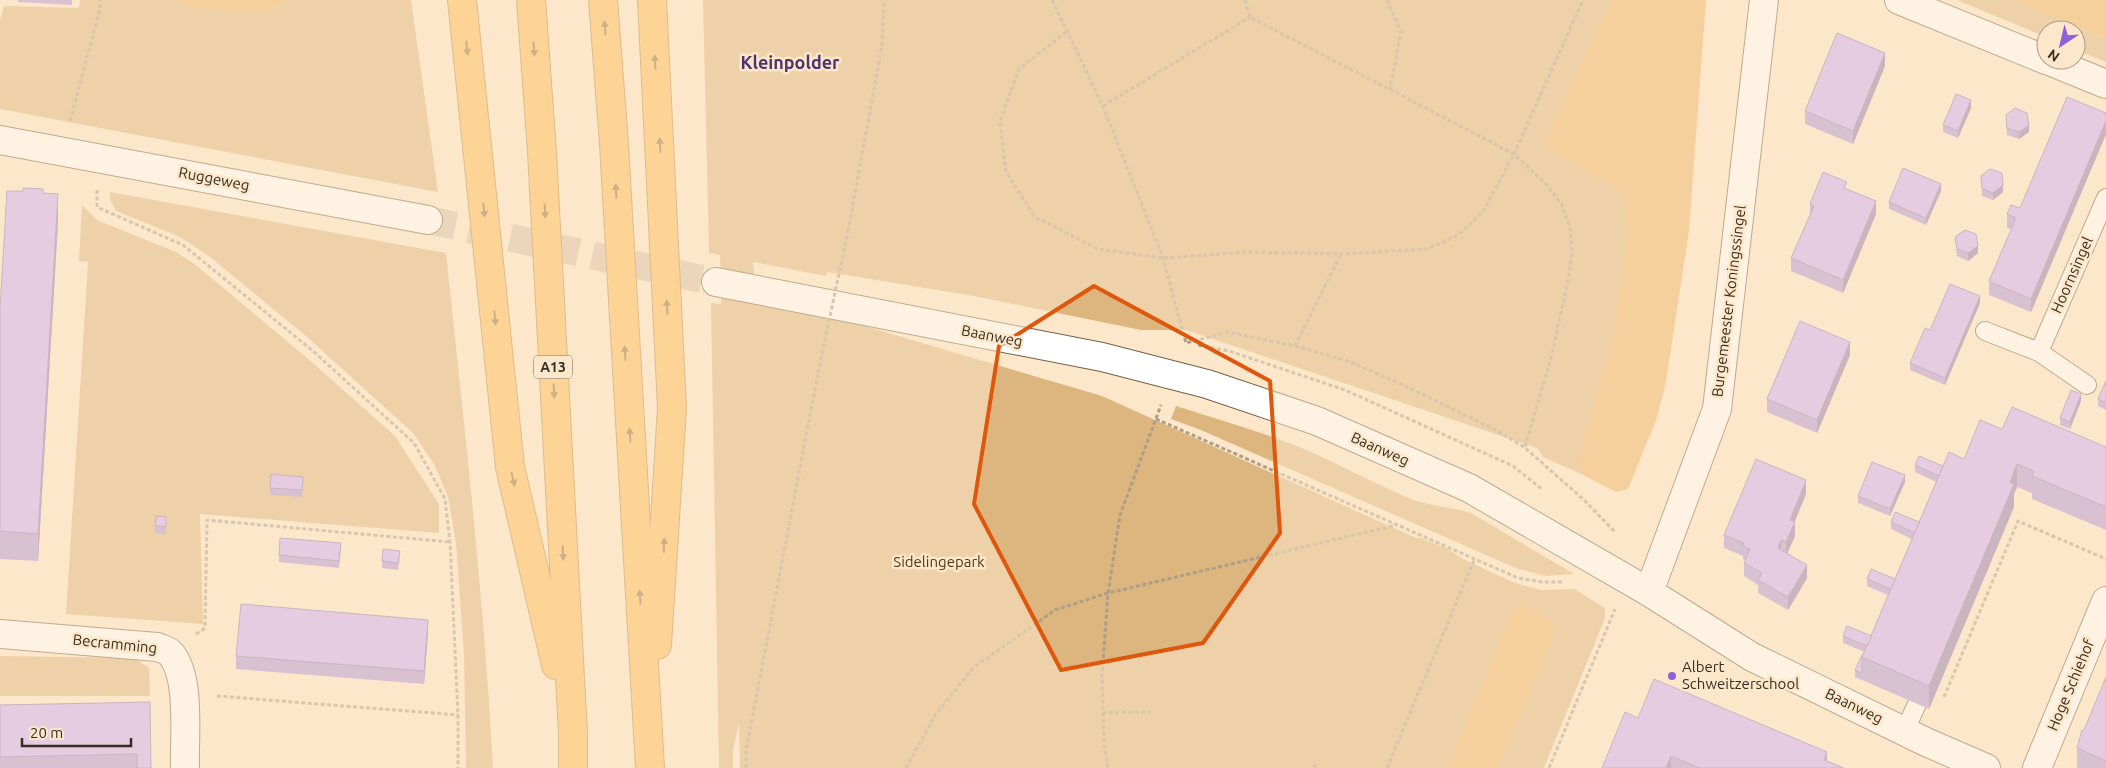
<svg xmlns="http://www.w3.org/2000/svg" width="2106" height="768" font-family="Ubuntu,sans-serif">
<rect width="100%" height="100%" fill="#fde7ca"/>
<g fill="#dcb57f">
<polygon points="80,0 178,0 179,5 275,8 289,0 411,0 438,192 0,109 0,20 4,6 79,8"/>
<polygon points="703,0 1649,0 1657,249 1577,462 1581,474 1543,457 1537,448 1186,330 1141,330 974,296 827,272 826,276 753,262 756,294 1102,396 1416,538 1421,538 1448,549 1463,559 1515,583 1541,590 1574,589 1605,608 1605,618 1544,768 740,768 739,722 733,751 733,768 719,768 711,303 721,304 720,255 709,253"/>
<polygon points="1957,0 2015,0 2106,39 2106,62 2076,50 2076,30 2046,30 2046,37"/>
<path d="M110,192L446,253C464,424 484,596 493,768H466L464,654L456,543L448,497L435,466L414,434L306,336L210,257L180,237L116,211L110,200Z"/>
<polygon points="82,205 97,220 176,252 196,265 306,357 395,436 439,504 439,533 200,514 203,624 66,614 88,262 79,261"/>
<path d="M1176,406C1213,418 1252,429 1289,443C1331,459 1370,482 1411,499C1430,506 1451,507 1471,513L1574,574L1546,576L1518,569L1201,430L1171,419Z"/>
<polygon points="0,656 134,658 149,668 150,696 0,696"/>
</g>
<g fill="#ecb464">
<polygon points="178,0 289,0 275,8 254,13 179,5"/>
<polygon points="1611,0 1706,0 1689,231 1666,382 1657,418 1628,489 1616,492 1581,474 1577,462 1614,335 1627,237 1625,195 1543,144"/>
<polygon points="2015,0 2106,0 2106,39"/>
<polygon points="1523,604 1554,622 1555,631 1499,768 1447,768 1512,612"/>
</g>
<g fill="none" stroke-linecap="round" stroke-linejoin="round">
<polyline stroke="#d5c2a8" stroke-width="28" stroke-dasharray="28 14" stroke-linecap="butt" points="428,220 716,282"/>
<defs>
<g id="lane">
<polyline points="1985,331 2039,352 2087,385"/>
<polyline points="2039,352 2106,198"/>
<polyline points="1905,730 1917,704"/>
</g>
<g id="street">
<polyline points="1899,0 2046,60"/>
<polyline points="2047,60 2106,84"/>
<polyline points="0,140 428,220"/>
<polyline points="716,282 1102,357 1207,384 1317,421 1469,488 1649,592 1752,657 1926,742 1986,768"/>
<polyline points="1649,592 1717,409 1764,0"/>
<path d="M0,634L157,647C162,649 168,650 171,654C191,678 184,737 185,768"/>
<polyline points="2037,768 2106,601"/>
</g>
<g id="highway">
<polyline points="462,0 510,467 556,665"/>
<polyline points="531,0 542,152 573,734 573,768"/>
<polyline points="603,0 614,144 650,768"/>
<polyline points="652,0 672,408 657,645"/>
</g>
</defs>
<use href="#lane" stroke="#736046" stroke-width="20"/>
<use href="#street" stroke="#736046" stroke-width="30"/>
<use href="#highway" stroke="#b78945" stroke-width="30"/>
<g stroke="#ae9d87" stroke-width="3" stroke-dasharray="4 2.5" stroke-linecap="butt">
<polyline points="1052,0 1103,106 1163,258 1186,343 1228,332 1295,346 1348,361 1401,384 1494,429 1524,447 1583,499 1615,532"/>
<polyline points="1245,0 1250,17 1514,154 1547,185 1562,205 1570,228 1572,251 1568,280 1551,358 1525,447"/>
<polyline points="1387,0 1401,32 1390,89"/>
<polyline points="1066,32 1019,69 1000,122 1006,172 1035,217 1098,249 1163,258 1248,252 1341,254 1427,249 1458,235 1483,212 1514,154 1583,0"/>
<polyline points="1103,106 1250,17"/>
<polyline points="70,121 100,9 100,0"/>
<polyline points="97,190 97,207 183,245 313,351 414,443 445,499 450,542 458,715 458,768"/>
<polyline points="848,231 882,46 884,0"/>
<polyline points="1198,345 1229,351 1345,390 1513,466 1543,490"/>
<polyline points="1295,346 1341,254"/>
<polyline points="1156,419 1518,578 1542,582 1564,582"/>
<polyline points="196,634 205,628 207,520 450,542"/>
<polyline points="217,696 458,715"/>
<polyline points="1944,697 2018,521 2106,559"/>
<polyline points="1102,713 1151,712"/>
<polyline points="1313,765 1319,768"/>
<polyline points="746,768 746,751 818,373"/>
<polyline points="906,768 936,714 973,668 1055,610 1108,593 1397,525"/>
<polyline points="1108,768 1104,743 1102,676 1108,593 1120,515 1161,405"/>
<polyline points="1387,768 1475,558"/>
<polyline points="1549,768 1615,609"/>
</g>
<use href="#lane" stroke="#fff" stroke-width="18"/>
<use href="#street" stroke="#fff" stroke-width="28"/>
<use href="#highway" stroke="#fcba58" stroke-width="28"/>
<polyline stroke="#ae9d87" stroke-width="3" stroke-dasharray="4 2.5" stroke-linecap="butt" points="818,373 848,231"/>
</g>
<g fill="#ac93da">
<polygon points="18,0 72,0 72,5 18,2"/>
<polygon points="1885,66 1853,144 1805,124 1805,111"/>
<polygon points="1971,108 1958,138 1943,132 1943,125"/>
<polygon points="2106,113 2106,134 2031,312 1989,295 1989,281 2011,229 2007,228 2007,214 2020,208"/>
<polygon points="2006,115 2029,132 2019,139 2007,135"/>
<polygon points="1981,176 2003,192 1993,200 1982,196"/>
<polygon points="1847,189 1876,214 1843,293 1791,271 1791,258 1810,215 1810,204"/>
<polygon points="1941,191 1926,225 1889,209 1889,202"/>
<polygon points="43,193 58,222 38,561 0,559 0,309"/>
<polygon points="1955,237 1978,253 1968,261 1957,256"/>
<polygon points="1980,303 1945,385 1910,370 1910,363 1930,330"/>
<polygon points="1850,355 1817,433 1767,412 1767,399"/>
<polygon points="2106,381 2106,410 2098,406 2098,399"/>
<polygon points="2081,401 2070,429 2060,425 2060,418"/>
<polygon points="2002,429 2106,447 2106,530 2032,499 2032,493 2017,487 2014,494 2014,507 1929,709 1862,680 1862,678 1861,680 1855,677 1855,670 1865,652 1843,643 1843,636 1872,636 1888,595 1867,586 1867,579 1895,579 1912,539 1891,529 1891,522 1919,522 1936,482 1915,472 1915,465 1943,466 1964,459"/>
<polygon points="1905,482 1890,516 1858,503 1858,496"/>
<polygon points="303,484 302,497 270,495 270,488"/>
<polygon points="1806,494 1794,522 1795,536 1787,554 1807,578 1788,610 1758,593 1758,585 1744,576 1744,563 1745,560 1743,559 1743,556 1724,548 1724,535"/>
<polygon points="166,517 166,534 155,533 155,526"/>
<polygon points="341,550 339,568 279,562 279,555"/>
<polygon points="400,558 398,570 382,568 382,561"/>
<polygon points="428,633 424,684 236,669 236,656"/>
<polygon points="2106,677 2106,768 2077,768 2077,748"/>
<polygon points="150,702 151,768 0,768 0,705"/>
<polygon points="1638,718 1827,761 1844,768 1602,768"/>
</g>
<g fill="#8c78b1">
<polygon points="1885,53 1885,66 1853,144 1853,131"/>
<polygon points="1971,100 1971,108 1958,138 1958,131"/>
<polygon points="2106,121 2106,134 2031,312 2031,299"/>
<polygon points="2029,125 2029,132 2019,139 2019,132"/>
<polygon points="1941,184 1941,191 1926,225 1926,218"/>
<polygon points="2003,185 2003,192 1993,200 1993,193"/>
<polygon points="58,194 58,222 38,561 38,534"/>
<polygon points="1876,201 1876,214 1843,293 1843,280"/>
<polygon points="1978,246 1978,253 1968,261 1968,253"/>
<polygon points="1980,296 1980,303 1945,385 1945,378"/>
<polygon points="1850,342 1850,355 1817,433 1817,420"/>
<polygon points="2081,394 2081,401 2070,429 2070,422"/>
<polygon points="2017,464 2017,487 2014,494 2014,507 1929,709 1929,686"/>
<polygon points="1905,475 1905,482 1890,516 1890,509"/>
<polygon points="1806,480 1806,494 1790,533 1790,520"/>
<polygon points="1795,522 1795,536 1786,556 1786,542"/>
<polygon points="1781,540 1781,554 1778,548"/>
<polygon points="1807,565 1807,578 1788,610 1788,597"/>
<polygon points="428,620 428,633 424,684 424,671"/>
<polygon points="1827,752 1827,765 1824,760"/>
<polygon points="1671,756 1671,768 1666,768"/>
</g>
<g fill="#c8abfd" stroke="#8c78b1">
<polygon points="1837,33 1885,53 1853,131 1805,111"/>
<polygon points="1956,94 1971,100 1958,131 1943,125"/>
<polygon points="2067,97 2106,113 2106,121 2031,299 1989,281 2016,218 2007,214 2011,205 2020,208"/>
<polygon points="2015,108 2027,113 2029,125 2019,132 2007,128 2006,115"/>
<polygon points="1903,168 1941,184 1926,218 1889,202"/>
<polygon points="1990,169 2002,173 2003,185 1993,193 1982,188 1981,176"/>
<polygon points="1823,172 1847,182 1844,188 1876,201 1843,280 1791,258 1814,206 1810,204"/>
<polygon points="23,188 43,189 43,193 58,194 38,534 0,531 0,309 7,191 23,191"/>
<polygon points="1965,230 1976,234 1978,246 1968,253 1957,249 1955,237"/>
<polygon points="1950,284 1980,296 1945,378 1910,363 1925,328 1930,330"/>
<polygon points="1800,321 1850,342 1817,420 1767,399"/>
<polygon points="2106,381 2106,403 2098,399"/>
<polygon points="2071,390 2081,394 2070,422 2060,418"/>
<polygon points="2012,407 2106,447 2106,507 2032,476 2034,471 2017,464 2010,482 2014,484 1929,686 1862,657 1949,452 1964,459 1980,420 2002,429"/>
<polygon points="1919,456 1943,466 1939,476 1915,465"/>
<polygon points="1756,459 1806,480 1790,520 1795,522 1786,542 1781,540 1778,548 1807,565 1788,597 1758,580 1762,573 1744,563 1750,549 1743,546 1744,543 1724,535"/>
<polygon points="1872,462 1905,475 1890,509 1858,496"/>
<polygon points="271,474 303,477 302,490 270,488"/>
<polygon points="1895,512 1919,522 1915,533 1891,522"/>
<polygon points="156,516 166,517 166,527 155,526"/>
<polygon points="280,538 341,543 339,561 279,555"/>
<polygon points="383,549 400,551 398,563 382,561"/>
<polygon points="1871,569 1895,579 1891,589 1867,579"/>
<polygon points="241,604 428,620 424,671 236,656"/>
<polygon points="1847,626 1872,636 1867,646 1843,636"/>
<polygon points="1862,655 1863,655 1862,657 1862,671 1861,673 1855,670"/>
<polygon points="2106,677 2106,761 2077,748 2082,730 2084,730"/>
<polygon points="1654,679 1827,752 1824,760 1844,768 1699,768 1671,756 1666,768 1602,768 1625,712 1638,718"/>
<polygon points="150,702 151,768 137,768 137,754 0,757 0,705"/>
</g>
<defs><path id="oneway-solid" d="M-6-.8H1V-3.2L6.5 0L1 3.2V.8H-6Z" transform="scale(1.25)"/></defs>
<g fill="#8f6d3a">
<use href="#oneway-solid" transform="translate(605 28) rotate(-94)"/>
<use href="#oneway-solid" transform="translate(467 48) rotate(84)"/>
<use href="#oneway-solid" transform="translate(534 49) rotate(86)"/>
<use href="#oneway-solid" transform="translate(655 62) rotate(-93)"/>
<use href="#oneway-solid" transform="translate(660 145) rotate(-93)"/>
<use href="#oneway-solid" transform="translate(616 191) rotate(-93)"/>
<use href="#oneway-solid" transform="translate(484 210) rotate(84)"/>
<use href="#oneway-solid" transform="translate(545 211) rotate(87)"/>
<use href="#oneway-solid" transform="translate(667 307) rotate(-93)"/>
<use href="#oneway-solid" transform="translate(495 318) rotate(85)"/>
<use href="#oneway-solid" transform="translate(625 353) rotate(-93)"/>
<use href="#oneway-solid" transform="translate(554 391) rotate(87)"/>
<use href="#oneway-solid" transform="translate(630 435) rotate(-93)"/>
<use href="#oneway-solid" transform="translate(513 479) rotate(77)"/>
<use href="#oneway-solid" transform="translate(664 545) rotate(-87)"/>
<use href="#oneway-solid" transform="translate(563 553) rotate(87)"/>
<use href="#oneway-solid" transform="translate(640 597) rotate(-93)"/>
</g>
<path d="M0 0H2106V768H0ZM1094,286L1270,381L1280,533L1203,643L1061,670L974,504L999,346Z" fill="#fde7ca" fill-opacity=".55" fill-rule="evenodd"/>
<path fill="none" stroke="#df570d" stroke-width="4" stroke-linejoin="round" d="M1094,286L1270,381L1280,533L1203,643L1061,670L974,504L999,346Z"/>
<circle fill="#915fd8" stroke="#fde7ca" stroke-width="2" cx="1672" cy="676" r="5"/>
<g text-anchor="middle" stroke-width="5" stroke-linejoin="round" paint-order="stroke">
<rect fill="#fde7ca" stroke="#726654" stroke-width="1" x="534" y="355.5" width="38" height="23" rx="4"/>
<g font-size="14" font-weight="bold" fill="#362e22">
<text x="553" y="372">A13</text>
</g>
<g font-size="15" fill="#362e22" stroke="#fde7ca">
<text transform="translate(214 179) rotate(11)" y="5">Ruggeweg</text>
<text transform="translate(2072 275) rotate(-66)" y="5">Hoornsingel</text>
<text transform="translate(1729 301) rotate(-83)" y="5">Burgemeester Koningssingel</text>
<text transform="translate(992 336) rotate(11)" y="5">Baanweg</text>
<text transform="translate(1380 449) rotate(24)" y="5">Baanweg</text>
<text transform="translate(115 644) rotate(6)" y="5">Becramming</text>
<text transform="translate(2071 685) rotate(-67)" y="5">Hoge Schiehof</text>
<text transform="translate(1854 706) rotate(26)" y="5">Baanweg</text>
</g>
<g font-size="15" fill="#513917" stroke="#fde7ca">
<text x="939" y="567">Sidelingepark</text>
</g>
<g font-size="15" fill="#362e22" stroke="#fde7ca" text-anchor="start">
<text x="1682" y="672">Albert<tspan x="1682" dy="17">Schweitzerschool</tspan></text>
</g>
<g font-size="18" font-weight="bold" fill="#4b346f" stroke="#fde7ca">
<text x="790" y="69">Kleinpolder</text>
</g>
</g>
<g transform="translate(2061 45) rotate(215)"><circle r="24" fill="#fde7ca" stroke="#ad9d87"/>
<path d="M0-4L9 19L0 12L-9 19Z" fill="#915fd8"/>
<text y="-8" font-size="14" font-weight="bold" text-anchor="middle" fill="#362e22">N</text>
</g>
<path d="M22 738v8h109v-8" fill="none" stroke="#362e22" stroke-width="2.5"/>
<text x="30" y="738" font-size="15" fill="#362e22" stroke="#fde7ca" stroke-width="4" paint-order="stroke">20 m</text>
</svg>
